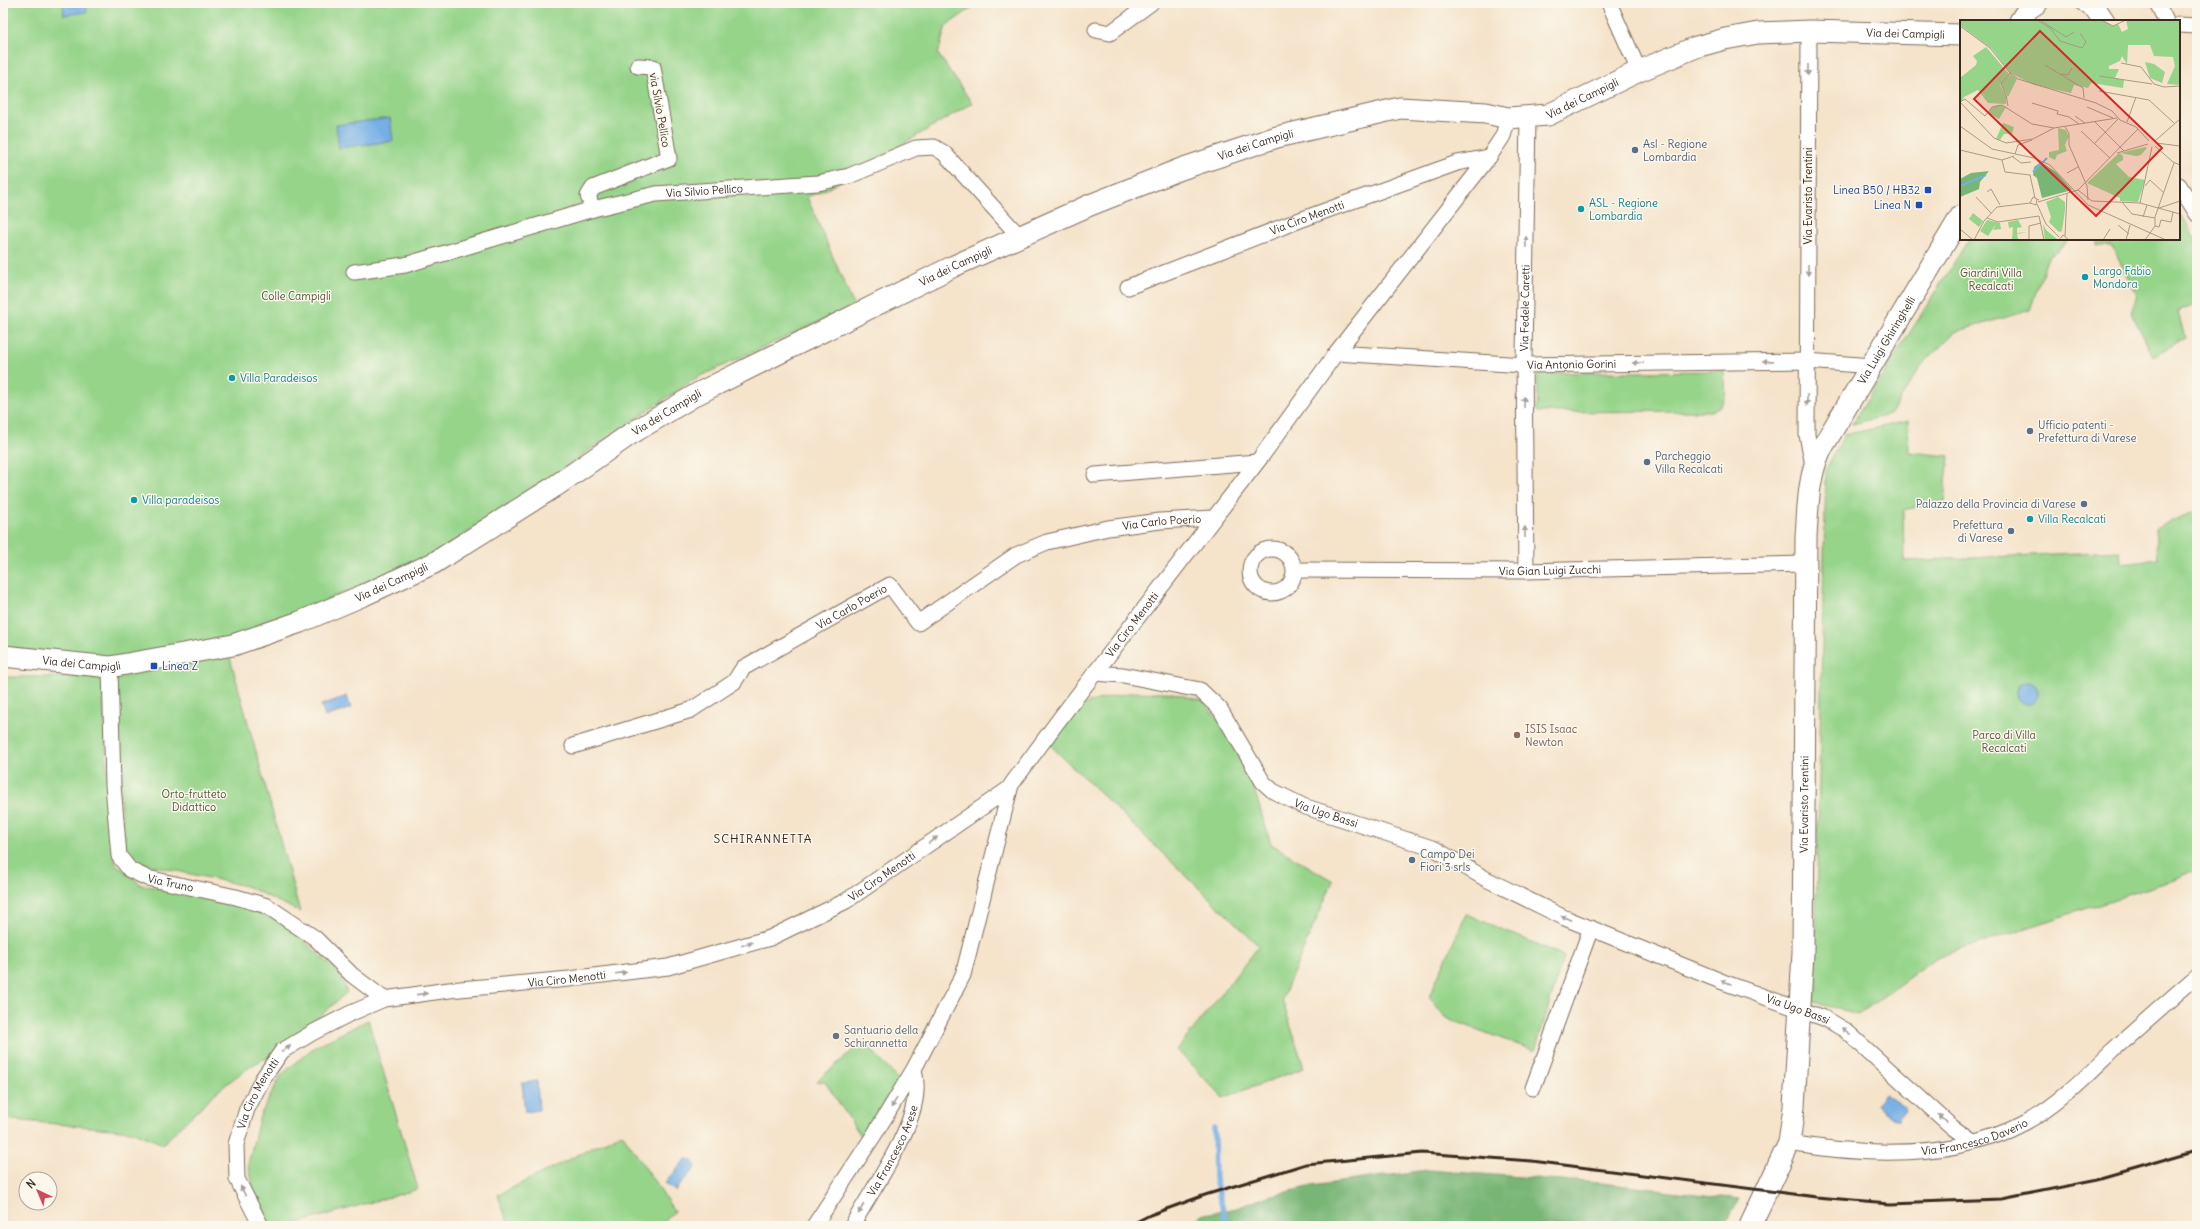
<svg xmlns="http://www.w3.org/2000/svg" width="2200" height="1229" font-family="Delius,sans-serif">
<rect width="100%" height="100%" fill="#fbf7ec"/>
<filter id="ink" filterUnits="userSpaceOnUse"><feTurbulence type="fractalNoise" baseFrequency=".025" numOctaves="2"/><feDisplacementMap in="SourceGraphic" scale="8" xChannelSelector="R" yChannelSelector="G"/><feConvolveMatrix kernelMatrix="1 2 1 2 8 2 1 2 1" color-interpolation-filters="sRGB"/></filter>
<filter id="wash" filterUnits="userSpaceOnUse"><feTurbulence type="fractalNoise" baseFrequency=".012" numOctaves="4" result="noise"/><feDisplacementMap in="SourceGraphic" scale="16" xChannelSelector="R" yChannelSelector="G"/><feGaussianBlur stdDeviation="0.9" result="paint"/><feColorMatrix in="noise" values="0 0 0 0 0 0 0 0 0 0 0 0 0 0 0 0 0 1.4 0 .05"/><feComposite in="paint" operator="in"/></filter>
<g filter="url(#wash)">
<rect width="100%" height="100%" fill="#f5e3ca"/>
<g fill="#96d48a" stroke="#687f54">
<polygon points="3,3 979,3 946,26 938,54 972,103 829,188 807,197 854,306 696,378 433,556 232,639 103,662 3,647"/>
<polygon points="2179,212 2197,241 2197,304 2178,312 2185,338 2153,356 2131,312 2137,294 2112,246 2097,246 2097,239 2179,239"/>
<polygon points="1969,239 2066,239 2066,243 2047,259 2030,310 1955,332 1921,366 1890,415 1852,424"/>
<path d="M1724,371C1725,388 1730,403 1712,411L1537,412L1538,373Z"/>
<polygon points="1908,421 1909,452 1949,456 1944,501 1903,510 1904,561 2120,551 2121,563 2157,559 2155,528 2197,510 2197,869 2167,882 1937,957 1859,1014 1814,1003 1826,469 1844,435"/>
<polygon points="229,654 300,912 246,886 140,863 124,848 111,674"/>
<polygon points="3,677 102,677 108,786 115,863 141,885 227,900 273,918 301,938 339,973 347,992 282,1051 254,1064 233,1079 213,1095 163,1144 131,1131 3,1119"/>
<polygon points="1132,692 1173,693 1203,701 1225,728 1248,770 1271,844 1333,881 1282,999 1304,1068 1223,1098 1177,1050 1259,946 1050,745 1065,722 1089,702"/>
<polygon points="1466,914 1564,956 1535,1051 1446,1018 1429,997"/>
<polygon points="368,1020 418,1189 287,1226 271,1226 254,1190 248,1164 260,1116 281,1075 313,1048"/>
<polygon points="864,1041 899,1081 861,1136 825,1082 817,1081"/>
<polygon points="622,1133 674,1211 661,1226 509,1226 498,1195"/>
</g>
<polygon fill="#78b676" stroke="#5a704a" points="1427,1170 1601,1183 1739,1199 1724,1226 1196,1226 1200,1215 1237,1208 1269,1196 1312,1186"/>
<g fill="#74afe5" stroke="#586c82">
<polygon points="63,3 86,3 87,12 64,15"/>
<polygon points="390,118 393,141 339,148 336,125"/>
<circle cx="2027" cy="693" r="11"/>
<polygon points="347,696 351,708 325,717 321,705"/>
<polygon points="537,1081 539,1110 525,1112 522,1083"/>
<polygon points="1885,1094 1906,1109 1897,1121 1876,1106"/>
<polygon points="686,1159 692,1160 696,1167 675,1191 665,1183"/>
</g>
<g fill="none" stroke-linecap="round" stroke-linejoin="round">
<polyline stroke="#74afe5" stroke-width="5.5" points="1214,1128 1215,1179 1227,1226"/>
</g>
</g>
<g filter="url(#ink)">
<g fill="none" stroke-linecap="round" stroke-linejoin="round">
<defs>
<g id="street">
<polyline points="1609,3 1639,71"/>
<polyline points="2157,3 2166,21"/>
<polyline points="2179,25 2197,26"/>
<polyline points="1096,30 1110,33 1151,3"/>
<polyline points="1809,31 1807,435 1813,465"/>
<polyline points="2179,185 2197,214"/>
<polyline points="593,209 588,196 593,188 669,158 653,67 638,66"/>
<path id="s1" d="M354,272L405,265L593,209L656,194L818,183L849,176L916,148L934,147L944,153L1020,237"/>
<path id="s2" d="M1128,287L1300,220L1457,163L1489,157"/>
<path id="s3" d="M1336,353L1524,365L1807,361L1872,366"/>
<polyline points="1095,475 1257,462"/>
<circle cx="1272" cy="571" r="22"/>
<path id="s4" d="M1295,570L1526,571L1806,564"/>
<path id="s5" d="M1526,571L1524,357L1528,117"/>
<path id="s6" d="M110,667L113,785L119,856L130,870L147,878L236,897L267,906L315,938L352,975L384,999"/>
<path id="s7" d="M1094,673L1123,675L1200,690L1220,709L1263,782L1273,791L1303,806L1435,849L1486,879L1565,918L1723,982L1826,1019L1845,1030L1952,1127L1973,1142"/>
<path id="s8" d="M573,746L691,710L734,682L743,668L890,585L918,623L1016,555L1047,542L1108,528L1160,521L1213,518"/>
<polyline points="1533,1088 1591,928"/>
<path id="s9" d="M1789,1143C1865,1156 1955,1160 2024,1123C2058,1105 2086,1076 2113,1050C2141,1025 2169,1000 2197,976"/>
<path id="s10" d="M261,1226L237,1179L236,1144L247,1109L263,1078L282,1051L312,1033L349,1014L384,999L449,990L569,979L668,967L770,938L846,901L1010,788"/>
<path id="s11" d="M814,1226L874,1135L914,1069L963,975L1011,785L1061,717L1261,457L1336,353L1489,157L1503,136L1508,118"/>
<path id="s12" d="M852,1226C872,1189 914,1132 916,1091C917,1084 915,1076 914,1069"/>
</g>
<g id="secondary">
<polyline points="2087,3 2095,8 2104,21"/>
<polyline points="2020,21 2028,9 2037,3"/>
<path id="s13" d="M3,656L110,667L233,645L300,622L364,595L434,563L554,487L629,435L697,394L954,266L1090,205L1181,169L1277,137L1400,108L1486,113L1508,118L1548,115L1639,71L1696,47L1725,39L1758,33L1809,31L1961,35"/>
<path id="s14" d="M1750,1226L1789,1143L1794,1107L1803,953L1806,537C1808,507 1808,478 1820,451L1961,216"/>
</g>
</defs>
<use href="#street" stroke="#7c6b5a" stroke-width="17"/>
<use href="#secondary" stroke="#7c6b5a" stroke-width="23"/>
<use href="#street" stroke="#fff" stroke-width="15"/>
<use href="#secondary" stroke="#fff" stroke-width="21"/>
<polyline stroke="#3b2a1e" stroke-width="3" points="1128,1226 1150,1215 1205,1195 1306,1164 1422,1153 1532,1161 1816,1197 1889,1203 2002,1199 2097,1180 2197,1151"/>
</g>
<defs><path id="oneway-solid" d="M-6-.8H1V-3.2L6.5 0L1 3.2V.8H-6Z"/></defs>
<g fill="#a79f9a">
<use href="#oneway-solid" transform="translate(1808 70) rotate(90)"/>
<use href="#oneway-solid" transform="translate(1526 242) rotate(-89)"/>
<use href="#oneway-solid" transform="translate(1808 270) rotate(90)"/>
<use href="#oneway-solid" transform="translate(1768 361) rotate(179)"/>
<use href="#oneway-solid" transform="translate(1638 363) rotate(179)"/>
<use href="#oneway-solid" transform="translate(1807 400) rotate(91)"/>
<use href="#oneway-solid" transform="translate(1524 402) rotate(-91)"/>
<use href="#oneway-solid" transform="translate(1525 532) rotate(-91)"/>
<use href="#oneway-solid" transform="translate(933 840) rotate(-36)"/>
<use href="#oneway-solid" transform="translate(1566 918) rotate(-156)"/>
<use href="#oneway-solid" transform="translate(747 944) rotate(-16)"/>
<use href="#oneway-solid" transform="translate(621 973) rotate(-7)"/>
<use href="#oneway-solid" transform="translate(1726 982) rotate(-159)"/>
<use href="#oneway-solid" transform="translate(422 994) rotate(-6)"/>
<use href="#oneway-solid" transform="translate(1846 1031) rotate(-144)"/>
<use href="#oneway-solid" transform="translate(286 1049) rotate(-34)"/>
<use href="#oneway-solid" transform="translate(894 1103) rotate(121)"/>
<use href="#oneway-solid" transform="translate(1942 1118) rotate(-138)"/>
<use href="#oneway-solid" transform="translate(243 1191) rotate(-117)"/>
<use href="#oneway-solid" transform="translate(861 1209) rotate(119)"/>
</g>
</g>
<g fill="#5c6f8a" stroke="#fbf7ec" stroke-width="1.5">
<circle cx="1635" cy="150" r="4"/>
<circle cx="2030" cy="431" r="4"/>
<circle cx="1647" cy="462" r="4"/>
<circle cx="2084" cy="504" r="4"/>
<circle cx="2011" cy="531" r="4"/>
<circle cx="1412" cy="860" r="4"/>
</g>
<g fill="#1a4fb4" stroke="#fbf7ec" stroke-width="1.5">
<rect x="1924" y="186" width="8" height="8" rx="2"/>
<rect x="1915" y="201" width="8" height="8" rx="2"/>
<rect x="150" y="662" width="8" height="8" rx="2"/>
</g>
<g fill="#0f9aa8" stroke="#fbf7ec" stroke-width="1.5">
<circle cx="1581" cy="209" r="4"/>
<circle cx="2085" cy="277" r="4"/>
<circle cx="232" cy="378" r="4"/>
<circle cx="134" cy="500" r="4"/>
<circle cx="2030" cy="519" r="4"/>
</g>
<circle fill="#8d6e63" stroke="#fbf7ec" stroke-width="1.5" cx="1517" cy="735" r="4"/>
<circle fill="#6b7280" stroke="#fbf7ec" stroke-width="1.5" cx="836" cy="1036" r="4"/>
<g text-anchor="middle" stroke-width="3" stroke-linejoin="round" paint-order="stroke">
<g font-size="11" fill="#3b2a1e" stroke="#fbf7ec">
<text dy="4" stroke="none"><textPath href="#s13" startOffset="2047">Via dei Campigli</textPath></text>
<text dy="4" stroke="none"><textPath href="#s13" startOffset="1711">Via dei Campigli</textPath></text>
<text transform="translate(660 110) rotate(80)" y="4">via Silvio Pellico</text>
<text dy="4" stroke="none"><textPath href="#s13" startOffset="1375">Via dei Campigli</textPath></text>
<text dy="4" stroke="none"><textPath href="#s1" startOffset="361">Via Silvio Pellico</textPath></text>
<text transform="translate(1808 196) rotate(-90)" y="4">Via Evaristo Trentini</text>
<text dy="4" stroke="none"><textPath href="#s2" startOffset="192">Via Ciro Menotti</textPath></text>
<text dy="4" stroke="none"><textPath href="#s13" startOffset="1051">Via dei Campigli</textPath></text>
<text dy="4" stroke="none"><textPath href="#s5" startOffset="263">Via Fedele Caretti</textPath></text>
<text dy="4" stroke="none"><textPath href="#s14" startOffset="915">Via Luigi Ghiringhelli</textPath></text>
<text dy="4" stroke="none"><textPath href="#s3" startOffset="236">Via Antonio Gorini</textPath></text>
<text dy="4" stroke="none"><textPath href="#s13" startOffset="727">Via dei Campigli</textPath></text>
<text dy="4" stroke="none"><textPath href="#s8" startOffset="677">Via Carlo Poerio</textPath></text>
<text dy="4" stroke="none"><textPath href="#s4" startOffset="255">Via Gian Luigi Zucchi</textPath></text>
<text dy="4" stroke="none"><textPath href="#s13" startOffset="403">Via dei Campigli</textPath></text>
<text dy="4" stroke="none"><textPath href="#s8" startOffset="316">Via Carlo Poerio</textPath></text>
<text dy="4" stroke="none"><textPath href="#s11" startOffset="689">Via Ciro Menotti</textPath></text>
<text dy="4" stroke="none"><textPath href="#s13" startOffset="79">Via dei Campigli</textPath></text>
<text dy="4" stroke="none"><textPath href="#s14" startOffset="431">Via Evaristo Trentini</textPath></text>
<text dy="4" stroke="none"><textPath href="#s7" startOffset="291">Via Ugo Bassi</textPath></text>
<text dy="4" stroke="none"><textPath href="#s10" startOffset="827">Via Ciro Menotti</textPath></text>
<text dy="4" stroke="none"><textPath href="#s6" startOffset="250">Via Truno</textPath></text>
<text dy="4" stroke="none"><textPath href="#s10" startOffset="491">Via Ciro Menotti</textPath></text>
<text dy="4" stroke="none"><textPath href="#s7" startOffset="803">Via Ugo Bassi</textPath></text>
<text dy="4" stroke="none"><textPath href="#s10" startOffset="143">Via Ciro Menotti</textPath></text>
<text dy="4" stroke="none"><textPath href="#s9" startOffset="188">Via Francesco Daverio</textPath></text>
<text dy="4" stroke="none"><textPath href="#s12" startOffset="86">Via Francesco Arese</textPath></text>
</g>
<g font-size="11" fill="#4e5e75" stroke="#fbf7ec" text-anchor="start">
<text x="1643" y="148">Asl - Regione<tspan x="1643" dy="13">Lombardia</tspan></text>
<text x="2038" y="429">Ufficio patenti -<tspan x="2038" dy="13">Prefettura di Varese</tspan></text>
<text x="1655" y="460">Parcheggio<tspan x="1655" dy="13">Villa Recalcati</tspan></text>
<text x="2076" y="508" text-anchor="end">Palazzo della Provincia di Varese</text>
<text x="2003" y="529" text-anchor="end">Prefettura<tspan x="2003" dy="13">di Varese</tspan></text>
<text x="1420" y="858">Campo Dei<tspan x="1420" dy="13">Fiori 3 srls</tspan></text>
</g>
<g font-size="11" fill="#164399" stroke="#fbf7ec" text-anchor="end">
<text x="1920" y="194">Linea B50 / HB32</text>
<text x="1911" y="209">Linea N</text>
<text x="162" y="670" text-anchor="start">Linea Z</text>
</g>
<g font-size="11" fill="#0d838f" stroke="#fbf7ec" text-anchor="start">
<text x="1589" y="207">ASL - Regione<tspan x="1589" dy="13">Lombardia</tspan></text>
<text x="2093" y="275">Largo Fabio<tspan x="2093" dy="13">Mondora</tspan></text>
<text x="240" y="382">Villa Paradeisos</text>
<text x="142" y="504">Villa paradeisos</text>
<text x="2038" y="523">Villa Recalcati</text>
</g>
<g font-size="11" fill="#525439" stroke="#fbf7ec">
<text x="1991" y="277">Giardini Villa<tspan x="1991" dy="13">Recalcati</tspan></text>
<text x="296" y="300">Colle Campigli</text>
<text x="2004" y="739">Parco di Villa<tspan x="2004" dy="13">Recalcati</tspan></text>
<text x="194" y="798">Orto-frutteto<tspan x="194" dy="13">Didattico</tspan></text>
</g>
<g font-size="11" fill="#785e54" stroke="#fbf7ec" text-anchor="start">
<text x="1525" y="733">ISIS Isaac<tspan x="1525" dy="13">Newton</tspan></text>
</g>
<g font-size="11" fill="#5b616d" stroke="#fbf7ec" text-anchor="start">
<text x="844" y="1034">Santuario della<tspan x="844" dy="13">Schirannetta</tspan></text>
</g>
<g font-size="12" letter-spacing="1" fill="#3b2a1e" stroke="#fbf7ec">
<text x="763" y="843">SCHIRANNETTA</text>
</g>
</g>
<g transform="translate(1960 20)">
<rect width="220" height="220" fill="#f5e3ca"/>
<path d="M0,0H143L153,6L158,4L162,12L168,9L166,0H220V65L207,64L215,46L213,37L194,36L190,25H168L167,44L162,36L160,41L149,46V49H159L155,58L164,60L163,68L131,63L128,68L114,65L111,73L74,65L50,53L32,29L0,5ZM26,27L49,54L40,65L46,76V84L28,83L18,70L4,77L0,84V58L16,45L17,41L13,36ZM185,42L194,44L205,52L202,63L190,58ZM50,54L57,59L48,77L41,64ZM38,85L46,87L39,99L29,93L31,88ZM43,103L54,107L52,114H44L40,120L36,119ZM98,108L106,110L109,116L105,125L107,131L97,135L95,140L89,137V132L99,130ZM185,127L187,128L181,135L176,136L160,133ZM159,133L163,136V140L156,144L169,157L185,160L178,182L160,181V178L127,163ZM98,177L105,182V190L102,211L99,212L89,202L91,197L86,182ZM13,193L23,201L19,207L9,199ZM27,200L40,203L41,209L33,210L36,204L28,216L20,211ZM58,200L62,207L57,208V213L67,212L57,214L58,219L68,220H52L53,207L49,208L48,202ZM83,204L86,210L98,220H85Z" fill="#96d48a"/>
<path d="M81,142L96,152L112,170L82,178L77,158L73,155L74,147ZM29,151L20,162L19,169L0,177V159L11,153Z" fill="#78b676"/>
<path fill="none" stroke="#74afe5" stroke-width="2" d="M73,152L87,138M0,166L26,155"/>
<path fill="none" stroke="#ab9985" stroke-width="1" d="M77,0L91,9L100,21L122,28L126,22L120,13M80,0L106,17L114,12M141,0L153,6L166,0M0,6L30,28L50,53L58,59L136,83L152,91L160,100L176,107L189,121M161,43L181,47L194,64L204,67L220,66M85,45L123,68L124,78M101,54L108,55L112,48M139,56L192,64M139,71L189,80L214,103M72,83L98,91L97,94L109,97L119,104M48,86L46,75L41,64L50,53M127,87L153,98M115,96L125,103M135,102L164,131M167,102L176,77M0,106L32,129L74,138L90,145L128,185L206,220M105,107L109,113V125L127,166L128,180M94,108L73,119L46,123L34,118L0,82L5,79L25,96L32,87L42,85L72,104L94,108L157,98M121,111L150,138M195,121L220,99M196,123L220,126M134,124L158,99M195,126L213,142L220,145M0,130L42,140L54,136M157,133L188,124M55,134L58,125L72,120M53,137L61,143L71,142M42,140L45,152L70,155L75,178M107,153L118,147M185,166L190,160L204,173M118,170L132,181L180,183L220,194M27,172L31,169L40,185M16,177L31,193M77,179L76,185L70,183L73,177L79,180M78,182L118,170L178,109M162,182L172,194L195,198M180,183L192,127M77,184L86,204L99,217M199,188L220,181M183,197L187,185M27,198L38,202L79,196L84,220M158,205L169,214M195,206L199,207L201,200L211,202L213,192M0,209L13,220M105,216L107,174M14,220L24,201L37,187L70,183M69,220V206L81,203M99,220L103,215L109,220M143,220L150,209M166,220L170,205M185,220L195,206V197L214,143"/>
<path fill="#d62828" fill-opacity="0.15" stroke="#d62828" stroke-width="2" d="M80,11L202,128L136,196L14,79Z"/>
<rect width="220" height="220" fill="none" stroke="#3b2a1e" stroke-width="2"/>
</g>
<rect width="2200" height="1229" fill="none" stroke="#fbf7ec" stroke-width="16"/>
<g transform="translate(38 1191) rotate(316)"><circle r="19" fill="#fbf7ec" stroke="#aea59a"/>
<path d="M0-3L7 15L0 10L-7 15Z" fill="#d1495b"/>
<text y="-6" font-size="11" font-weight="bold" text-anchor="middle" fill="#3b2a1e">N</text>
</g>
</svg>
